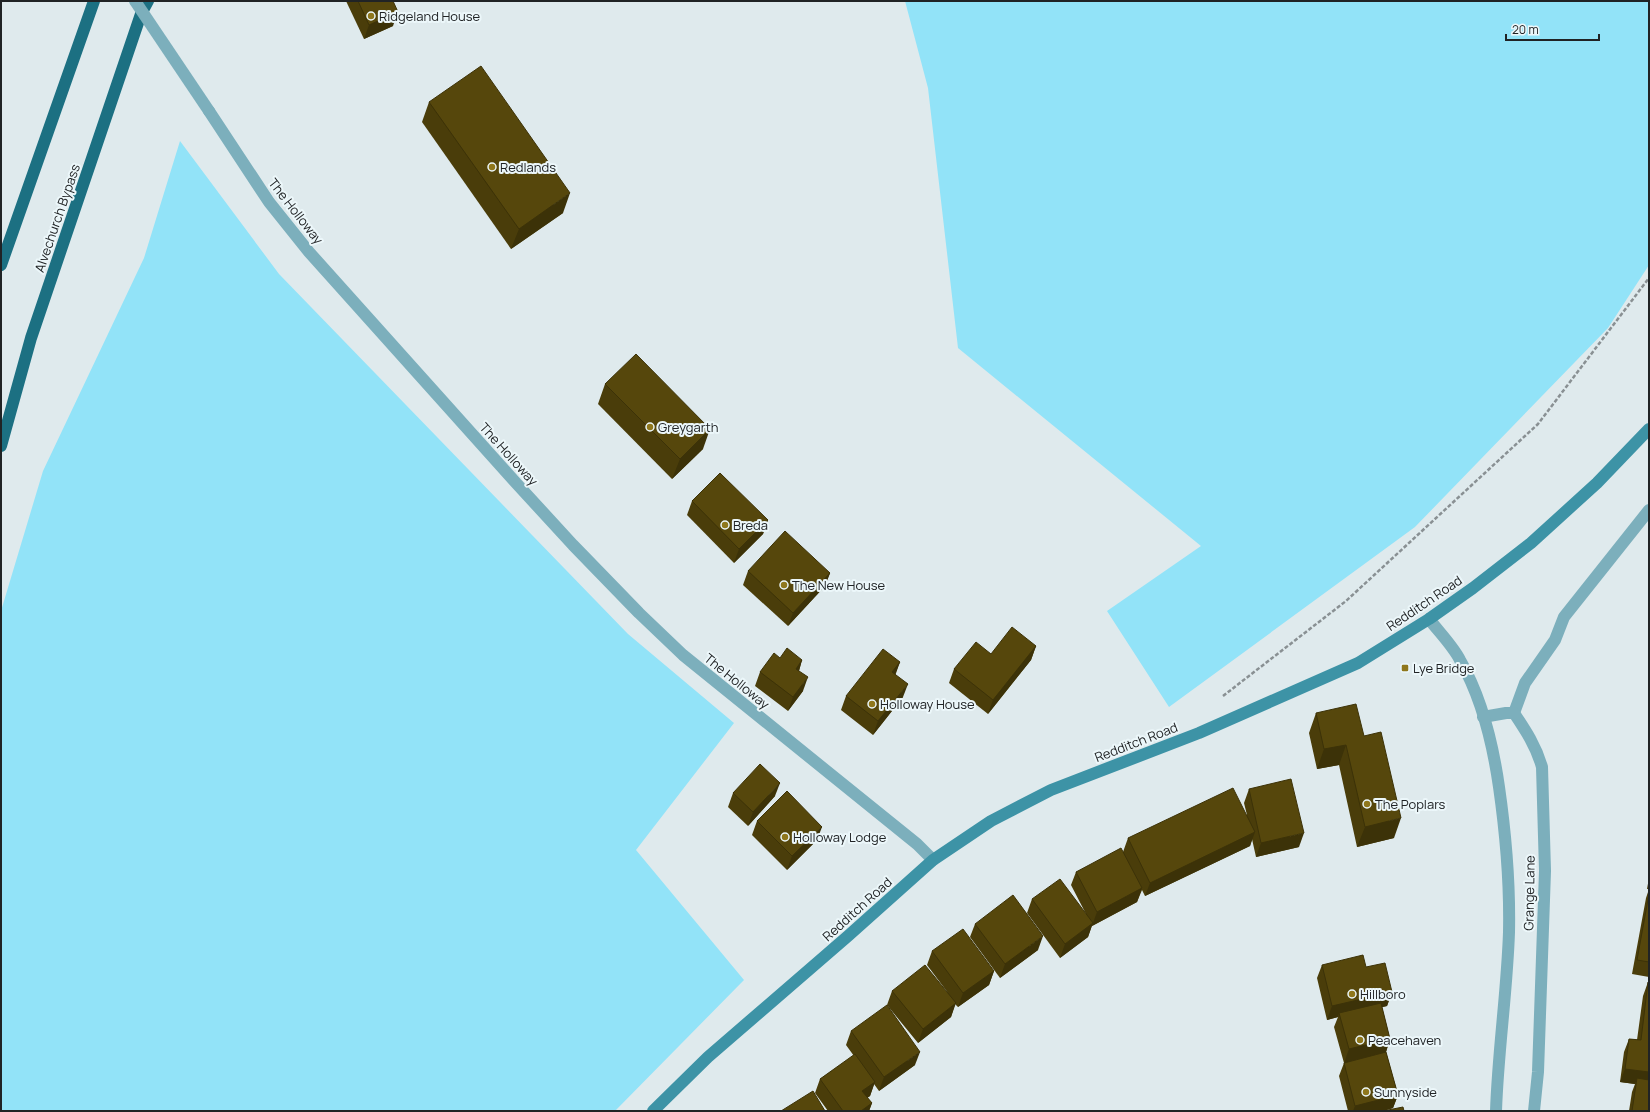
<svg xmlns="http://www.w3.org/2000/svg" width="1650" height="1112" font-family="Manrope,sans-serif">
<rect width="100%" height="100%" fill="#dfeaed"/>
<g fill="#92e3f8">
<polygon points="905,1 1649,1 1649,265 1608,328 1415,527 1169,707 1107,611 1201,546 958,348 928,88"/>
<polygon points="180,141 279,274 628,634 734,723 636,850 744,980 615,1111 1,1111 1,611 43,471 144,258"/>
</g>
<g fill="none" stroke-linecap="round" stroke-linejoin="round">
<polyline stroke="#899093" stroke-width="2.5" stroke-dasharray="4 2" stroke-linecap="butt" points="1223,696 1346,601 1538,424 1649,278"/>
<g stroke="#7cafbc" stroke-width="12">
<polyline points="209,111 269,202 309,252 517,484 573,545 639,613 683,655 917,844 933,860"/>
<polyline points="1514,713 1525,683 1555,640 1564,617 1649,510"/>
<path d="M1483,717L1506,713H1514C1526,731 1536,746 1542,767L1545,871L1538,1072L1534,1111"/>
</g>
<path stroke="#7cafbc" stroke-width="12" d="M1429,619C1439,632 1453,646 1460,660C1482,698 1493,745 1499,787C1506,836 1510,884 1509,932C1507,992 1498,1051 1496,1111"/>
<polyline stroke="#3d93a6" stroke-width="12" points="653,1111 708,1057 848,936 933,860 991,821 1051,790 1199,733 1358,663 1429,619 1473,588 1531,543 1597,483 1649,429"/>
<g stroke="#1c7082" stroke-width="12">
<polyline points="1,265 94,1"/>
<polyline points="1,446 31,338 141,14 148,1"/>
</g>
<polyline stroke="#7cafbc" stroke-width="12" points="135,1 209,111"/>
</g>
<g fill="#4a3d0a">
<polygon points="346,1 393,1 393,26 364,39"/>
<polygon points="429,102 563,213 511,249 422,122"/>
<polygon points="605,384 703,449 672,479 598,404"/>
<polygon points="692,501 768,520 763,534 734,563 687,515"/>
<polygon points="748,571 830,573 825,586 788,626 743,585"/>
<polygon points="1036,646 1031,660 988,714 949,683 954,669 991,654"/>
<polygon points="780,658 802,660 799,671 803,691 788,711 755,686 760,672"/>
<polygon points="900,662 895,674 903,697 873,735 841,710 846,696"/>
<polygon points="1316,713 1364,736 1394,838 1357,847 1339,765 1317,769 1309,733"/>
<polygon points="1249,789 1299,847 1256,857 1252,839 1250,846 1145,896 1142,890 1137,902 1092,926 1092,925 1088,937 1060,958 1027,913 1032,899 1086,914 1071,885 1076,872 1123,852 1128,838 1247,815 1244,803"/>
<polygon points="733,793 775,796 748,826 728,807"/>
<polygon points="757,821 817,840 787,870 752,835"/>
<polygon points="1649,878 1649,977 1632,974 1646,898 1649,889 1647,889"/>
<polygon points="975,924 1038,950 1000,978 970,937"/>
<polygon points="932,951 994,971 989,985 958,1007 955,1004 951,1017 918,1043 887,1005 892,991 948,993 927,965"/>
<polygon points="1322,965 1366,967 1392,992 1387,1006 1382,1007 1390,1039 1386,1052 1398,1095 1393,1108 1383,1111 1348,1111 1339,1076 1344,1063 1346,1062 1344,1063 1334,1027 1338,1017 1327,1020 1317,978"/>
<polygon points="1648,982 1649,1111 1629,1111 1632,1092 1635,1084 1620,1082 1624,1052 1629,1039 1637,1040 1643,996"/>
<polygon points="851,1031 915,1065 879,1091 874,1084 870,1096 867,1098 872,1103 869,1111 828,1111 815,1093 820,1079 854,1056 846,1045"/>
</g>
<g fill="#3c3208">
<polygon points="398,12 393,26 364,39 369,25"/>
<polygon points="570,193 563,213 511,249 519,229"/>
<polygon points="710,429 703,449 672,479 680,459"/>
<polygon points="768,520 763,534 734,563 739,549"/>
<polygon points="830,573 825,586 788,626 793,613"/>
<polygon points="1036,646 1031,660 988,714 993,700"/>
<polygon points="802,660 798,674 796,669"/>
<polygon points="900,662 895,676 892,672"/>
<polygon points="808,677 803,691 788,711 793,697"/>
<polygon points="908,684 903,697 873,735 878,721"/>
<polygon points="1346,745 1339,765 1317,769 1324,749"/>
<polygon points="780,783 775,796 748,826 753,812"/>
<polygon points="1401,818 1394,838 1357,847 1365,827"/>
<polygon points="822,827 817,840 787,870 792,856"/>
<polygon points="1255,832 1250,846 1145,896 1150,883"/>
<polygon points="1304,833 1299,847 1256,857 1261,843"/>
<polygon points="1142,888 1137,902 1092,926 1097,912"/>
<polygon points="1093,923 1088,937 1060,958 1065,944"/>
<polygon points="1043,936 1038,950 1000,978 1005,964"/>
<polygon points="994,971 989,985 958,1007 963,993"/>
<polygon points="1392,992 1387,1006 1340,1017 1339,1013 1338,1017 1327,1020 1332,1006"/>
<polygon points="956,1003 951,1017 918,1043 923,1029"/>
<polygon points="1390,1039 1386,1052 1344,1063 1349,1049"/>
<polygon points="920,1052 915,1065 879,1091 884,1077"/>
<polygon points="1625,1069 1649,1072 1649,1086 1637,1078 1635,1084 1620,1082"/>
<polygon points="875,1082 870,1096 857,1104 862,1091"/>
<polygon points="1398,1095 1393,1108 1383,1111 1353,1111 1355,1106"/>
<polygon points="872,1103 869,1111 861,1111"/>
</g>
<g fill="#56470c" stroke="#3c3208">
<polygon points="358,1 393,1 398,12 369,25"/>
<polygon points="481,66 570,193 519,229 429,102"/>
<polygon points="636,354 710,429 680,459 605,384"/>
<polygon points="720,473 768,520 739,549 692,501"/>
<polygon points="785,531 830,573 793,613 748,571"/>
<polygon points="1012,627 1036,646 993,700 954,669 976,642 991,654"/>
<polygon points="787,648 802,660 796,669 808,677 793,697 760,672 774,653 780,658"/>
<polygon points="883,649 900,662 892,672 908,684 878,721 846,696"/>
<polygon points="1356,704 1364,736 1381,732 1401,818 1365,827 1346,745 1324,749 1316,713"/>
<polygon points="760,764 780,783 753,812 733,793"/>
<polygon points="1291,779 1304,833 1261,843 1249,789"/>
<polygon points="1233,788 1255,832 1150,883 1128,838"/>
<polygon points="787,791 822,827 792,856 757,821"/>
<polygon points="1121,848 1142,888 1097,912 1076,872"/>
<polygon points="1060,879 1093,923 1065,944 1032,899"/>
<polygon points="1649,894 1649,962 1637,960"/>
<polygon points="1013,895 1043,936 1005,964 975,924"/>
<polygon points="963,929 994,971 963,993 932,951"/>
<polygon points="1363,955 1366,967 1385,963 1392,992 1332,1006 1322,965"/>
<polygon points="925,965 956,1003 923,1029 892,991"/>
<polygon points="1648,982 1649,982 1649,1072 1625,1069 1629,1039 1641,1040"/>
<polygon points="1381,1003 1390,1039 1349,1049 1339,1013"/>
<polygon points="887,1005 920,1052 884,1077 851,1031"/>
<polygon points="1386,1052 1398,1095 1355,1106 1344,1063"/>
<polygon points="855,1054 875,1082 862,1091 872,1103 861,1111 843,1111 820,1079"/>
<polygon points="1637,1078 1649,1080 1649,1111 1632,1111"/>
<polygon points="813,1091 825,1111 781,1111"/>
<polygon points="1403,1107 1404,1111 1383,1111"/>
</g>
<g fill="#8f771c" stroke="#ecf7fa" stroke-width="1.5">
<circle cx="371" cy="16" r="4"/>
<circle cx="492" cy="167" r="4"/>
<circle cx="650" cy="427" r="4"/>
<circle cx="725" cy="525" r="4"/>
<circle cx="784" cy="585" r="4"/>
<rect x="1401" y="664" width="8" height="8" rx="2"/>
<circle cx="872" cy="704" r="4"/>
<circle cx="1367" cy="804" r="4"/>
<circle cx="785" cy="837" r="4"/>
<circle cx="1352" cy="994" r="4"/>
<circle cx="1360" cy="1040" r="4"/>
<circle cx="1366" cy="1092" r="4"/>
</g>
<g text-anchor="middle" stroke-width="4" stroke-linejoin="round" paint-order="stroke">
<g font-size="13" fill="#202325" stroke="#ecf7fa" text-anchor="start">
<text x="379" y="21">Ridgeland House</text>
<text x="500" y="172">Redlands</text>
<text x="658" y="432">Greygarth</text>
<text x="733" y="530">Breda</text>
<text x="792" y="590">The New House</text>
<text x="1413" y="673">Lye Bridge</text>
<text x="880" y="709">Holloway House</text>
<text x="1375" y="809">The Poplars</text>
<text x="793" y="842">Holloway Lodge</text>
<text x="1360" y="999">Hillboro</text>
<text x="1368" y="1045">Peacehaven</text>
<text x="1374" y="1097">Sunnyside</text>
</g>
<g font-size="13" fill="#202325" stroke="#ecf7fa">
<text transform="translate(296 211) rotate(52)" y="5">The Holloway</text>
<text transform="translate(57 218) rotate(-71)" y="5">Alvechurch Bypass</text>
<text transform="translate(509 454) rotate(48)" y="5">The Holloway</text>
<text transform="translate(1424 603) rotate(-34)" y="5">Redditch Road</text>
<text transform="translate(737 681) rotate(39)" y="5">The Holloway</text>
<text transform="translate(1136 742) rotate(-21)" y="5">Redditch Road</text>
<text transform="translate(1529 893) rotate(-89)" y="5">Grange Lane</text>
<text transform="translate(857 909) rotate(-42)" y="5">Redditch Road</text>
</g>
</g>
<rect width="1650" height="1112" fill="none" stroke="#202325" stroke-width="4"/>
<path d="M1506 34v6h93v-6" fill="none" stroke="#202325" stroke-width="2"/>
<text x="1512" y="34" font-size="12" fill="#202325" stroke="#ecf7fa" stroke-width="3" paint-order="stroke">20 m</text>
</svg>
